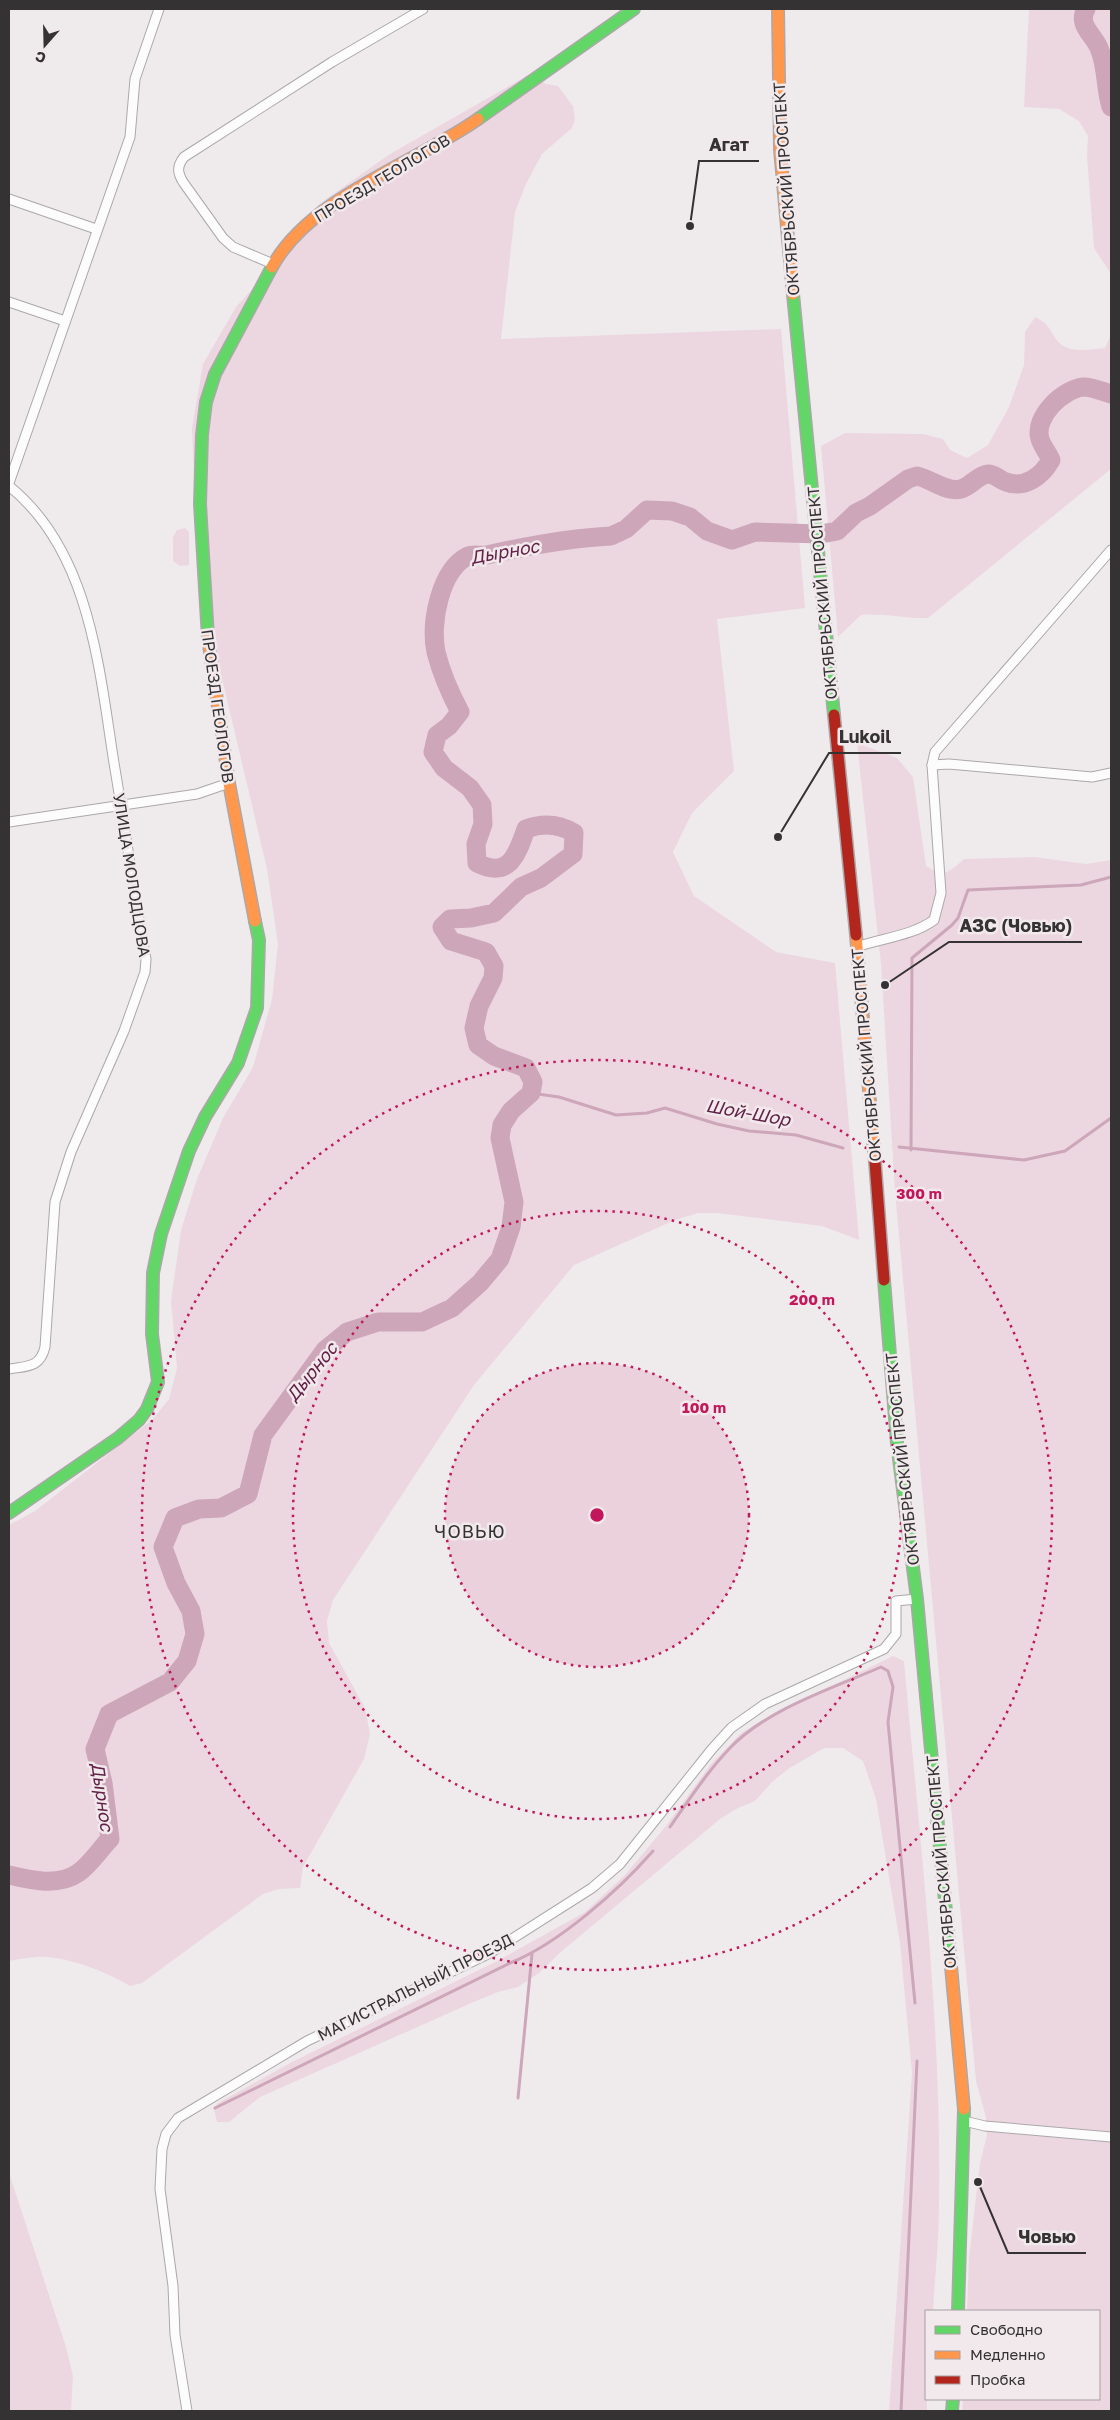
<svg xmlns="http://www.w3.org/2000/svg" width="1120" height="2420" font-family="'Golos Text',sans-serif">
<rect width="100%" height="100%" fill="#efebed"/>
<g fill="#ecd7e1">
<polygon points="1029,9 1111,9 1111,274 1094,248 1087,156 1088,136 1079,121 1059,109 1024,107"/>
<path d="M530,74L546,84L558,86L573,106L575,119L572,128L542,154L526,184L515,212L501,339L781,329L805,608L717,619L734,771L692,813L673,852L694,896L776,952L835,963L859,1240L822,1226L717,1213H698L675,1220L574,1265L474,1385L333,1600L327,1621L329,1643L365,1708L370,1734L364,1759L303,1867L300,1888L279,1889L263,1894L142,1983L130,1986C107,1972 75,1960 48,1957C36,1956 21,1959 9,1961V1525L35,1511L152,1420L169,1399L177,1368L171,1301L181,1230L197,1179L223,1118L253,1067L272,999L278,944L267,869L198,577L192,428L203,364L236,307L255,286L282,242L319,204L390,154Z"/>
<path d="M1035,317C1048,323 1049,328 1056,339C1067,355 1090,349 1105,348L1111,335V469L928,618C905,619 884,613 861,615L838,637L821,446L845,433L923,434L943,439L950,450L967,458L988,445L1009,407L1024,365L1025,332Z"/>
<polygon points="185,528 189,532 189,565 180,566 173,561 173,537 177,530"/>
<path d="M857,743L897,758L913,777L926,866C945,878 949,872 964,859L1034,857L1086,864L1111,860V2411H962L963,2399H1099V2311H967L969,2257L980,2163L987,2135L986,2117L976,2081L895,1192L881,964Z"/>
<path d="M893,1656L904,1661C920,1842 942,2024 939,2205C939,2241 935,2276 933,2311H926L927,2411H889L912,2073L900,1943L876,1799L863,1761L843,1748H824L788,1769L772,1782L755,1801L738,1808L720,1819L562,1951L539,1973L518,1987L498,1992L476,2001L260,2097L229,2122H217L214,2109L218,2103L292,2062L497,1961L585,1912L625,1875L666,1826L711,1764L741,1733L766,1718Z"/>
<polygon points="9,2173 66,2347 73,2376 71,2411 9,2411"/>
</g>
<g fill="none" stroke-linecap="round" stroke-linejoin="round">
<g stroke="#cda6ba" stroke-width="3">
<polyline points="531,1093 559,1097 616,1115 647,1113 665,1108 717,1124 749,1131 796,1135 843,1148"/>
<polyline points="899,1147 1024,1160 1065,1151 1111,1118"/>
<polyline points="911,1150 912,958 952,925 958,918 968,890 1081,885 1111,877"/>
<path d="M670,1827C689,1800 707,1772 730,1748C767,1709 833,1688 881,1667L888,1671L893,1687L888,1722L915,2003"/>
<polyline points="518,2098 532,1954"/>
<path d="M215,2108L510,1963C558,1944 618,1891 653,1851"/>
<polyline points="901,2411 917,2061"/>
</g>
<g stroke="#cda6ba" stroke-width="19">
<path d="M1086,9C1077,25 1093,34 1099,48C1107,66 1105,88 1111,107"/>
<path d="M9,1875C30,1880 58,1887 78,1873C90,1865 100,1849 110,1839L103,1783L95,1749L109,1714L170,1682L187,1661L195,1634L191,1611L176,1583L163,1547L175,1518L199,1509L221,1508L248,1494L263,1435L325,1350L347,1332L378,1322H422L452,1308L480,1283L500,1259L511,1227L514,1202L500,1138L502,1125L511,1111L531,1093L533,1082L526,1068L494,1056L478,1045L474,1028L479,1006L493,978L494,966L486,952L451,941L442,927L450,919L471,918L494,913L521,887L541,878L573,854L574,833C559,824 542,823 526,829C517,855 509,879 477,863L476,844L483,824L482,805L470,788L444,768L433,752L437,735L449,726L460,712C450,693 441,672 436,652C430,623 440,570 468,556C473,554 481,556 487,555C527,546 569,538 611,536L626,529L647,510L672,511L690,517L707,531L732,540L755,532L821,534L837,531L856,513L870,506L908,479L917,476C931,479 947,493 961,489C971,486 978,475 988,474C995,474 1000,480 1006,482C1025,489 1042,476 1051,460C1048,453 1042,446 1040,439C1033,417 1064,388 1084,387C1093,387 1103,392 1111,394"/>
</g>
<defs>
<g id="street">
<polyline points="9,199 96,229"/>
<path d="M273,264L233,247L223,238L183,182C177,172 177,166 184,157L332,62L423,9"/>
<polyline points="9,302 65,321"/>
<polyline points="9,483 130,137 135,79 159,9"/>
<path d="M9,486C90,551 99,668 114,763C125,828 134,894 146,959L145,972L124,1031L71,1152L55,1202L45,1347C40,1368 27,1366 9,1369"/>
<polyline points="932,765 949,764 1092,777 1111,773"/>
<polyline points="9,822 197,794 229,783"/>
<path d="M856,947C882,938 912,936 934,920L941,893L932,765L935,752L1111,550"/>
<polyline points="964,2121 985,2126 1111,2137"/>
<polyline points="187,2411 175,2335 173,2286 160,2189 162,2149 166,2134 178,2118 307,2041 490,1953 592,1888 620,1864 712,1749 731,1728 765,1704 884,1649 896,1634 896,1601 917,1599"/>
</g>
<g id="fast">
<polyline points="478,119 634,9"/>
<polyline points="793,294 834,715"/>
<polyline points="208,638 200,504 202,435 206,402 215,374 272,267"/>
<polyline points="884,1280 897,1443 917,1599 950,1955"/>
<polyline points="9,1513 118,1438 139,1420 147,1409 158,1382 152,1334 153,1273 161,1234 189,1151 205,1117 238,1063 257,1008 259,940 255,921"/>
<polyline points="958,2311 964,2109"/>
<polyline points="952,2411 953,2399"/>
</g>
<g id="slow">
<polyline points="778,9 780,149 793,294"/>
<path d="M272,267C310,197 414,164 478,119"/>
<polyline points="208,638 229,783 255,921"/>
<polyline points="856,935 875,1162"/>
<polyline points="950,1955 964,2109"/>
</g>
<g id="jam">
<polyline points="834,715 856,935"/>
<polyline points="875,1162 884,1280"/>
</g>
</defs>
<use href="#street" stroke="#aca8aa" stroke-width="11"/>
<use href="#fast" stroke="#aca8aa" stroke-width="14"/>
<use href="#slow" stroke="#aca8aa" stroke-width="14"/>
<use href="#jam" stroke="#aca8aa" stroke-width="14"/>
<use href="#street" stroke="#fdfcfc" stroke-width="9"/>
<use href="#fast" stroke="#63d668" stroke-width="11"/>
<use href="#slow" stroke="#ff974d" stroke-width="11"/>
<use href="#jam" stroke="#b3261e" stroke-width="11"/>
</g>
<circle cx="597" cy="1515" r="152" fill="#c2185b" fill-opacity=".12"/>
<g fill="none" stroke="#c2185b" stroke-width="2.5" stroke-dasharray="2.5 5">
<circle cx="597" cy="1515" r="152"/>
<circle cx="597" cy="1515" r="304"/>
<circle cx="597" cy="1515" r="455"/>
</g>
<g text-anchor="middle" stroke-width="5" stroke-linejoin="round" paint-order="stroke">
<g font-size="16" fill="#353233" stroke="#f1e9ec">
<text transform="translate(382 178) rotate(-31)" y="6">ПРОЕЗД ГЕОЛОГОВ</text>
<text transform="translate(786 189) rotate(-94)" y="6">ОКТЯБРЬСКИЙ ПРОСПЕКТ</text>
<text transform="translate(822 593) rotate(-95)" y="6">ОКТЯБРЬСКИЙ ПРОСПЕКТ</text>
<text transform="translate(218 706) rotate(82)" y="6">ПРОЕЗД ГЕОЛОГОВ</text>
<text transform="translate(132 875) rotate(81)" y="6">УЛИЦА МОЛОДЦОВА</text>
<text transform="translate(866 1055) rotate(-95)" y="6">ОКТЯБРЬСКИЙ ПРОСПЕКТ</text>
<text transform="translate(902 1459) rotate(-96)" y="6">ОКТЯБРЬСКИЙ ПРОСПЕКТ</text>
<text transform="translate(941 1862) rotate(-95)" y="6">ОКТЯБРЬСКИЙ ПРОСПЕКТ</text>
<text transform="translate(415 1987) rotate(-27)" y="6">МАГИСТРАЛЬНЫЙ ПРОЕЗД</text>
</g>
<g font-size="18" font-style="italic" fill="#632248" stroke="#f1e9ec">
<text transform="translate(505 552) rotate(-10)" y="6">Дырнос</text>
<text transform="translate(748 1113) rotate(10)" y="6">Шой-Шор</text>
<text transform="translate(312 1372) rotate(-51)" y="6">Дырнос</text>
<text transform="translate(102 1797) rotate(82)" y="6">Дырнос</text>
</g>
<g font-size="18" letter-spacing="1" fill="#353233" stroke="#f1e9ec">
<text x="470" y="1538">ЧОВЬЮ</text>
</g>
</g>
<circle cx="597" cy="1515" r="8" fill="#c2185b" stroke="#f1e9ec" stroke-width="2.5"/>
<g font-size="15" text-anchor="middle" font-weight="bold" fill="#c2185b" stroke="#f1e9ec" stroke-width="5" stroke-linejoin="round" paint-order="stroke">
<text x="919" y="1199">300 m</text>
<text x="812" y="1305">200 m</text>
<text x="704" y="1413">100 m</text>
</g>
<path fill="none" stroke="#353233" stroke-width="2" d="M690 226L699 161H759M778 837L829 753H901M885 985L949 942H1082M978 2182L1008 2253H1086"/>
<g fill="#353233" stroke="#f1e9ec" stroke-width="2">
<circle cx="690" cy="226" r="5"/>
<circle cx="778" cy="837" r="5"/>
<circle cx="885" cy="985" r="5"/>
<circle cx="978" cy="2182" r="5"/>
</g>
<g font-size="18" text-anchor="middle" font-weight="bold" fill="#353233" stroke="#f1e9ec" stroke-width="5" stroke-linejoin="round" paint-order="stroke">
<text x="729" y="151">Агат</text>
<text x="865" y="743">Lukoil</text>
<text x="1016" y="932">АЗС (Човью)</text>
<text x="1047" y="2243">Човью</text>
</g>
<rect width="1120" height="2420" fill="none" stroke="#353233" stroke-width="20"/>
<rect x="925" y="2310" width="175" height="90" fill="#f1e9ec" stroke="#a6a0a2"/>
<rect x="935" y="2326" width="25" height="8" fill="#63d668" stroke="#a6a0a2"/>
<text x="970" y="2335" font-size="15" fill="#353233">Свободно</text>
<rect x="935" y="2351" width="25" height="8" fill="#ff974d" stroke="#a6a0a2"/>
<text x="970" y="2360" font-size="15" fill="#353233">Медленно</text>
<rect x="935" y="2376" width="25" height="8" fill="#b3261e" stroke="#a6a0a2"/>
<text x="970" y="2385" font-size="15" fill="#353233">Пробка</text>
<g transform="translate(45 45) rotate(200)" stroke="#f1e9ec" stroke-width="4" paint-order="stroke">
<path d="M0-4L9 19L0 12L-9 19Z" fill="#353233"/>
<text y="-8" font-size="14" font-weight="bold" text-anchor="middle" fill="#353233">С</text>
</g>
</svg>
